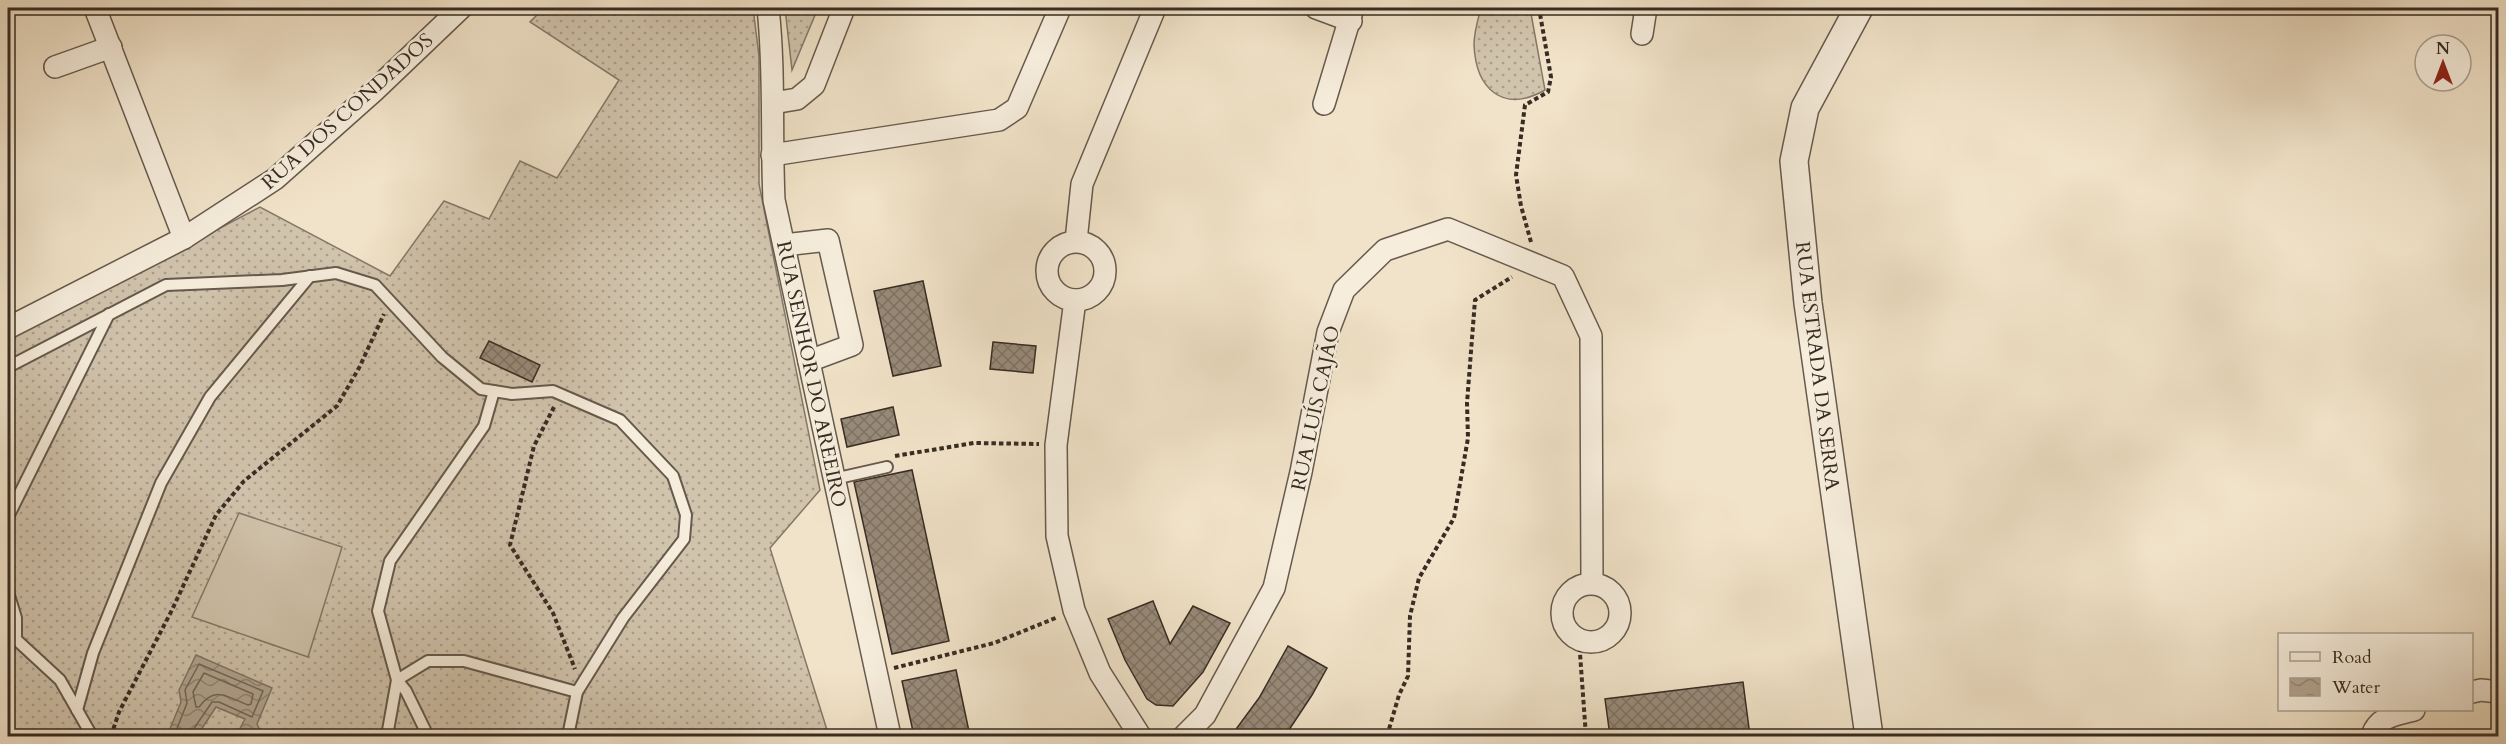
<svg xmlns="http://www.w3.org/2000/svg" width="2506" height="744" font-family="Cardo,serif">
<defs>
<pattern id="grass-dots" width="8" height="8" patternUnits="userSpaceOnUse" patternTransform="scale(1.5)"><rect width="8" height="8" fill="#d1c4ad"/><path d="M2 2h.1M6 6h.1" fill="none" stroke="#aa9f8d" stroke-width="1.8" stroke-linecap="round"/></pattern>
<pattern id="water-waves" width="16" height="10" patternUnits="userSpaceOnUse" patternTransform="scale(1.5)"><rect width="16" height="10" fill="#b2a591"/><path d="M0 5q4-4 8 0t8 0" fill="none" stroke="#928776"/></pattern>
<pattern id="building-cross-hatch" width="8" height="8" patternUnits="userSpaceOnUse" patternTransform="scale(1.5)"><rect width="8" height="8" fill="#988b7a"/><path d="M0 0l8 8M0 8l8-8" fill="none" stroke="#7d7264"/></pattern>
</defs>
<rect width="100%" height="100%" fill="#f1e3c9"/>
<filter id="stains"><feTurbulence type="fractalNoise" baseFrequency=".00333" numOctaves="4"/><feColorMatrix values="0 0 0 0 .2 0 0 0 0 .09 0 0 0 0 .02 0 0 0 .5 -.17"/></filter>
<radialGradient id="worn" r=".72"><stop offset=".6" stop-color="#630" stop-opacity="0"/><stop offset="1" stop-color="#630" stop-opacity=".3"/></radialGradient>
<g fill="url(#grass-dots)" stroke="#847868" stroke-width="1.5">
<polygon points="544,8 753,8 759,56 759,184 820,490 770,548 827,730 824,736 8,736 8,340 260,207 390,276 444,201 489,219 520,161 557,178 619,80 530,22"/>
<polygon points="785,8 818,8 792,70"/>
<path d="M1481,8H1530L1545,90C1503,114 1476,89 1474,45C1474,32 1478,19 1481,8Z"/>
</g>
<polygon fill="#d1c4ad" stroke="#847868" stroke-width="1.5" points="239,513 342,547 308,657 192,617"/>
<polygon fill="url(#water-waves)" stroke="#817565" stroke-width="1.5" points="196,655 272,688 257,724 263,736 236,736 245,719 216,707 197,736 167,736 181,702 179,690"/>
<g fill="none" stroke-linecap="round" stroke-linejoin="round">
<g stroke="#74685a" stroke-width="1.5">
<path d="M204,673L253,694L251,704L248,705C227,697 215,685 199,707H196L193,692Z"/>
<polyline points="174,736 187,703 185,690 199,664 263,691 252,717 219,702 212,702 195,727 192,736"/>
</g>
</g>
<g fill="url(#building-cross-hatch)" stroke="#372c24" stroke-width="1.5">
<polygon points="923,281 941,366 893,376 874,291"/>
<polygon points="489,341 540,365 532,382 480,358"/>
<polygon points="993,342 1036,346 1033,373 990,369"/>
<polygon points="893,407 899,435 847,447 841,419"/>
<polygon points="912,470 949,641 892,654 854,482"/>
<polygon points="1153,601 1170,644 1193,606 1230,623 1203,672 1173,706 1156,705 1147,699 1125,660 1108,619"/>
<polygon points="1288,646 1327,668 1312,695 1285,736 1231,736 1259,698"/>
<polygon points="956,670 970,736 914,736 902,681"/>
<polygon points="1743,682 1750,736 1610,736 1605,699"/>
</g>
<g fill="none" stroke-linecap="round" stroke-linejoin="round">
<defs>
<g id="service">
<polyline points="8,367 166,285 282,280 336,273 375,285 442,357 481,389 512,394 553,391 620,420 673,476 686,515 684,539 623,618 577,692 568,736"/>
<polyline points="834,479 887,467"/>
<polyline points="8,517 109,314"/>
<polyline points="8,592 16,618 16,639"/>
<polyline points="8,632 60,680 92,736"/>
<polyline points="77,710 93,653 161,483 210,397 310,276"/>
<polyline points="387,736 397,680 428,661 464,661 577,692"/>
<polyline points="428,736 406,691 397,680 378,611 390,561 484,426 494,391"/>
</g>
<g id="minor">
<polyline points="95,8 184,238"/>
<path d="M768,8C775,71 771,136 774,200L890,736"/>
<polyline points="1316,8 1351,21"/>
<polyline points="1642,34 1646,8"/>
<polyline points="55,67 111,47"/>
<polyline points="773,103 797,99 814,85 844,8"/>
<polyline points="1324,104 1353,8"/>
<polyline points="772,155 999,120 1017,108 1060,8"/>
<polyline points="1076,241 1082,184 1155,8"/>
<circle cx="1076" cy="271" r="29"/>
<polyline points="784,245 828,240 852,345 809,361"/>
<polyline points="1075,300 1056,445 1057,536 1074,610 1100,673 1140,736"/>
<polyline points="8,328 184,238 275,179 374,91 461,8"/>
<circle cx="1591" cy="613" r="29"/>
<polyline points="2472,692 2481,690 2498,692"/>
<polyline points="1184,736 1205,715 1274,588 1301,472 1328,332 1344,290 1385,250 1448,229 1563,276 1591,336 1592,583"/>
<path d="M2372,736C2377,717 2397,714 2414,710"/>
</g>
<polyline id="tertiary" points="1859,8 1805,108 1794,161 1808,303 1869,736"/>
</defs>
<use href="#service" stroke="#665a4d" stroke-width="14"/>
<use href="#minor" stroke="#665a4d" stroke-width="24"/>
<use href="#tertiary" stroke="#665a4d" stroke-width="30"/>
<g stroke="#372c24" stroke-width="4" stroke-dasharray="4.5 3" stroke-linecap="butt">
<polyline points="1615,8 1627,9"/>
<polyline points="1531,242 1521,206 1516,175 1525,105 1548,92 1551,77 1539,8"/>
<polyline points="554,407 534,446 510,545 553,613 575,669"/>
<polyline points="895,456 974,443 1039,444"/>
<polyline points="1579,640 1586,736"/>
<polyline points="894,668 994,643 1058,617"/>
<polyline points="111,736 119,712 172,610 216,515 244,481 337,406 359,368 384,314"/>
<polyline points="1387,736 1399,695 1408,676 1410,616 1419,578 1454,518 1468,438 1467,403 1475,300 1512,277"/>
</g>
<use href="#service" stroke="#f6eddc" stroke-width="10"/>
<use href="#minor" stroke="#f6eddc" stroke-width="21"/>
<use href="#tertiary" stroke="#f6eddc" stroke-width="27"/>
</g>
<g text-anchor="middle" stroke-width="5" stroke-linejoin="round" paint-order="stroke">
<g font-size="20" fill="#372c24" stroke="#f6eddc">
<text transform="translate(347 111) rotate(-42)" y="7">RUA DOS CONDADOS</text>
<text transform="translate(1818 366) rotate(83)" y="7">RUA ESTRADA DA SERRA</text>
<text transform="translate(812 374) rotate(78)" y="7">RUA SENHOR DO AREEIRO</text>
<text transform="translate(1315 408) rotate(-78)" y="7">RUA LUÍS CAJÃO</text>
</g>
</g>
<rect width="2506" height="744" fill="none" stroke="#f1e3c9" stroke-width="30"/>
<rect x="9" y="9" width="2488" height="726" fill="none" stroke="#372c24" stroke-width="3"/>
<rect x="15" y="15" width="2476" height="714" fill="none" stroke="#372c24" stroke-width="1.5"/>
<rect x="2278" y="633" width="195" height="78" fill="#f6eddc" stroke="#aaa092" stroke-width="1.5"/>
<rect x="2290" y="652" width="30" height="9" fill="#f6eddc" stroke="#aaa092" stroke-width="1.5"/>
<text x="2332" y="663" font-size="18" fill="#372c24">Road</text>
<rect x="2290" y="678" width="30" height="18" fill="url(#water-waves)" stroke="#aaa092" stroke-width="1.5"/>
<text x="2332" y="693" font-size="18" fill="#372c24">Water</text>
<g transform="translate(2443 63)"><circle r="28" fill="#f6eddc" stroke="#aaa092" stroke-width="1.5"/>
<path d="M0-4.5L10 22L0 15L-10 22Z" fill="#8f2418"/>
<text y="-9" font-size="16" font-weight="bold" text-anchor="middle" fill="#372c24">N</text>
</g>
<rect width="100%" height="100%" filter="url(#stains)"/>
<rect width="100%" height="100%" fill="url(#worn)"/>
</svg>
